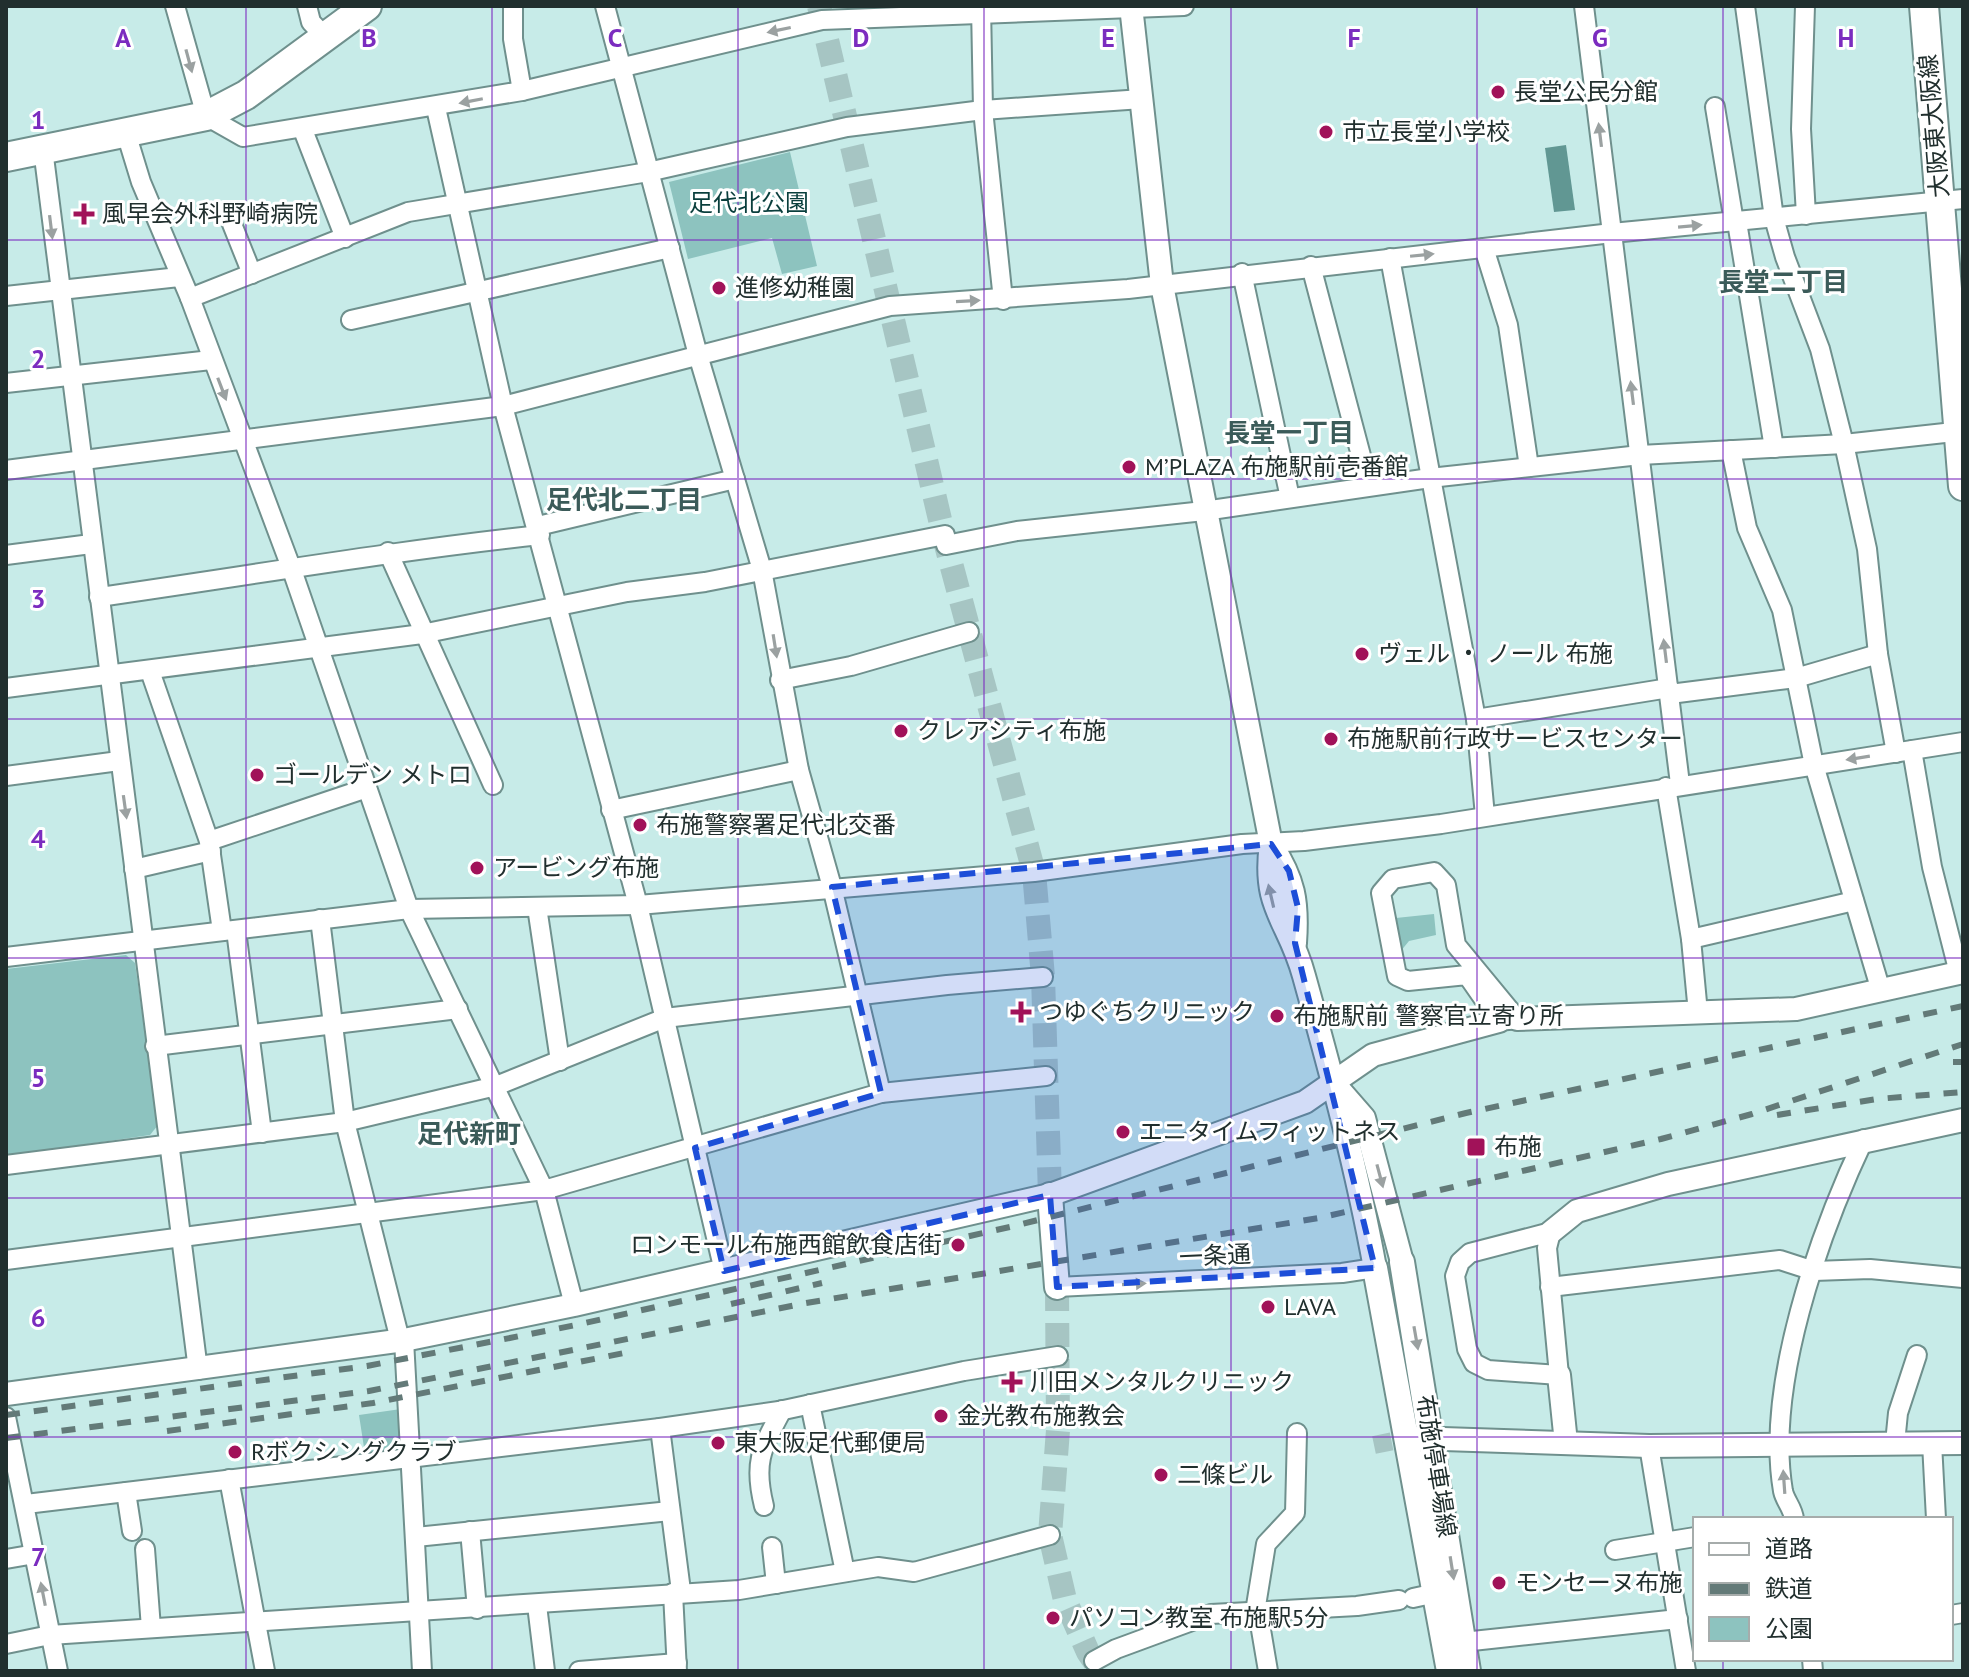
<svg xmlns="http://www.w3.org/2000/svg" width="1969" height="1677" font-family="'PT Sans','Noto Sans JP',sans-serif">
<rect width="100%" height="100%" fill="#c7ebe8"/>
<g fill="#8dc3bf">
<polygon points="790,152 817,266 782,274 772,238 688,259 669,182"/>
<polygon points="1434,914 1436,935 1409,941 1400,952 1396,918"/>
<polygon points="126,955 135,963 158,1125 150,1135 6,1156 6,969"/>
<polygon points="401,1409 406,1449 365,1454 359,1415"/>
</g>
<polygon fill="#619793" points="1566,145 1575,210 1554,212 1545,148"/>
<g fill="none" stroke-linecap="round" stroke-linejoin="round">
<polyline stroke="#a6c5c3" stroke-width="18" stroke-dasharray="18 9" stroke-linecap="butt" points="1374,1445 1408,1438"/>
<g stroke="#a6c5c3" stroke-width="24" stroke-dasharray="24 12" stroke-linecap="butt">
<polyline points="819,6 946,545 1034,872 1043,977 1050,1195"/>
<polyline points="1057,1287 1058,1430 1050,1535 1065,1600 1088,1652 1101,1671"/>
</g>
<defs>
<g id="minor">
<polyline points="175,6 206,116 243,137 522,91 822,20 1184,6"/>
<polyline points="307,6 311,22 326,38"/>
<polyline points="513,6 513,39 522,91"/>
<polyline points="605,6 698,355 762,570 799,770 832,887 881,1093"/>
<polyline points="981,6 983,110 1003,300"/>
<polyline points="1584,6 1680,784"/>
<polyline points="1745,6 1774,218 1785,257 1820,349 1844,444 1867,549 1878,654 1896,753"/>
<polyline points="1805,6 1801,129 1806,215"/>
<polyline points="1715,107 1734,222"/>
<polyline points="436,108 503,406 638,905 724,1271"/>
<polyline points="303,130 345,238"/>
<polyline points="126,133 141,182 190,298 292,570 409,909 544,1190 574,1305"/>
<polyline points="43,149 198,1370"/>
<polyline points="230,219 252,274"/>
<polyline points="1737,222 1774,448"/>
<polyline points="1484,248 1508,325 1529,467"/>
<polyline points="1390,258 1476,719 1485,816"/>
<polyline points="1311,266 1369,486"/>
<polyline points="1242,273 1290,498"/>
<polyline points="6,296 179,277"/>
<polyline points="190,298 408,212 648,172 847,127 983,110 1142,99"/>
<polyline points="351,320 670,248"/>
<polyline points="6,383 211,360"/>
<polyline points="1731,450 1747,528 1782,610 1814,765 1881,991"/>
<polyline points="6,470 503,406 890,306 1128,289 1612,233 1963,199"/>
<polyline points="538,526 735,479"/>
<polyline points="946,545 1017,531 1204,511 1430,478 1640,455 1844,444 1963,431"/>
<polyline points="388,552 493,785"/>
<polyline points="6,555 91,544"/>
<path d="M99,597C246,576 392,551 540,535"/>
<polyline points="150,671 209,841 222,931"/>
<polyline points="780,680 851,666 969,632"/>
<polyline points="6,688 422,634 627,592 705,582 945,535"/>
<polyline points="1670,694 1796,678 1878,654"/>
<polyline points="1476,719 1669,688"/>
<polyline points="1912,750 1932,867 1959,973"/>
<polyline points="6,776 119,761"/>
<polyline points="1666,787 1691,939 1698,1013"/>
<polyline points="611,810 799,770"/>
<polyline points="209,841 367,788"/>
<polyline points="134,869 211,851"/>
<polygon points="1434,872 1446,885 1456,945 1517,1019 1499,1021 1467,975 1408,981 1397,976 1381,893 1393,879"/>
<polyline points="537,907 560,1061"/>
<polyline points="320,919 345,1122 400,1340"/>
<polyline points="236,930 262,1133"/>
<polyline points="1691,939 1854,901"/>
<polyline points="6,957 409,909 638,905 1034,872 1242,844 1304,841 1441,824 1963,742"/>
<polyline points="155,1046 458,1009"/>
<polyline points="6,1165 345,1122 496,1086 665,1018 947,985 1043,977"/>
<polygon points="1551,1232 1547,1248 1559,1375 1488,1370 1474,1363 1467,1349 1455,1276 1460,1262 1470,1253"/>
<polyline points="6,1260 544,1190 881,1093 1046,1076"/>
<polyline points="1057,1287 1342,1273 1375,1268"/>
<polyline points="1550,1287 1780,1260 1814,1271 1870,1269 1963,1278"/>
<polyline points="404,1340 422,1671"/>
<polyline points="810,1404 845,1572"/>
<polyline points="6,1417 58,1671"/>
<polyline points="660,1428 681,1591 673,1593"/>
<polyline points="1895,1443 1898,1413 1917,1355"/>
<polyline points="1932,1443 1936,1519"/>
<polyline points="1649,1446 1686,1671"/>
<polyline points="229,1479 265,1671"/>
<polyline points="126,1492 132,1531"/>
<polyline points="26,1504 660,1428 779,1411 964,1371 1058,1356"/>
<path d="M764,1506C753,1462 762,1448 782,1410"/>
<path d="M1794,1519C1793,1508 1785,1501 1783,1491C1765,1386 1819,1234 1864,1139"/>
<polyline points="470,1531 477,1609"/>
<polyline points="416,1537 670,1511"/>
<polyline points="772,1547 776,1584"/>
<polyline points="145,1549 151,1628"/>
<polyline points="1615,1550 1695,1537"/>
<polyline points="6,1559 35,1554"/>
<polyline points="673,1593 677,1671"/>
<polyline points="1413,1598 1436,1593"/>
<polyline points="537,1605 545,1671"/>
<polyline points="1255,1612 1266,1544 1295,1513 1297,1433"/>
<polyline points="1258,1612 1268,1671"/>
<polyline points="1951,1615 1963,1613"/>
<polyline points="1463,1642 1678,1619"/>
<polyline points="6,1644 50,1635 739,1590 878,1567 914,1572 1050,1535"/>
<polyline points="1812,1659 1813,1671"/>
<polyline points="1094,1661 1116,1649 1211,1614 1357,1606 1399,1600"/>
<polyline points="579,1671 677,1663"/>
</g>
<g id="tertiary">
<path d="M1131,6L1162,285L1271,844C1262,909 1289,920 1304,976C1331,1073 1357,1169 1375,1268"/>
<path d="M1271,844C1294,880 1298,901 1295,943"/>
<polyline points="1517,1019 1796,1009 1963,972"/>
<polyline points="1337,1087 1364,1118 1402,1262"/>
<polyline points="1551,1232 1577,1211 1668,1184 1963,1120"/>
<polyline points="1559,1375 1566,1443"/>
<polyline points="6,1394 404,1340 574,1305 1050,1195 1305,1102 1373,1055 1499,1021"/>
<polyline points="1413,1438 1649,1446 1963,1443"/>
</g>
<g id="secondary">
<polyline points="1050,1195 1057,1287"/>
<polyline points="1402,1262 1468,1671"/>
<polyline points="1375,1268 1449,1671"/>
</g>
<g id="primary">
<polyline points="1924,6 1963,486"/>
<polyline points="6,157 206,116 246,95 367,6"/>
</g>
</defs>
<use href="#minor" stroke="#6f908d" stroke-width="22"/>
<use href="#tertiary" stroke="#6f908d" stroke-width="26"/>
<use href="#secondary" stroke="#6f908d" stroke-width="28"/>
<use href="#primary" stroke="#6f908d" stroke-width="32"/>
<use href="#minor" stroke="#fff" stroke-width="18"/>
<use href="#tertiary" stroke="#fff" stroke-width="22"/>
<use href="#secondary" stroke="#fff" stroke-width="24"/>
<use href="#primary" stroke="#fff" stroke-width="28"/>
<g stroke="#637a78" stroke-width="6" stroke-dasharray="14 14" stroke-linecap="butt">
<polyline points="1953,1062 1963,1062"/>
<polyline points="1777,1115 1877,1099 1963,1092"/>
<polyline points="731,1304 822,1283"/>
<polyline points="6,1415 367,1366 576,1325 1014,1226 1466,1113 1963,1006"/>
<polyline points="167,1431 373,1403 624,1353"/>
<polyline points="6,1438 369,1391 806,1303 1319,1218 1661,1139 1752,1114 1963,1044"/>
</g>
</g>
<defs><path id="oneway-solid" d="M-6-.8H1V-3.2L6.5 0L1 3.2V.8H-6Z" transform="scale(2)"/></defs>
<g fill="#9ba1a1">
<use href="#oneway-solid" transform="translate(779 30) rotate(168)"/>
<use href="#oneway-solid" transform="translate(189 61) rotate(75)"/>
<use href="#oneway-solid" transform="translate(471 101) rotate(169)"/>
<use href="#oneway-solid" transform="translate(1600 135) rotate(-97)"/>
<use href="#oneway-solid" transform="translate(1690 226) rotate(-5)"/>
<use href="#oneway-solid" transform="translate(51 227) rotate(83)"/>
<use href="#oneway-solid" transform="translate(1422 255) rotate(-6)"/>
<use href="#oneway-solid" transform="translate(968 301) rotate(-3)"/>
<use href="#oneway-solid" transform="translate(222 389) rotate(69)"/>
<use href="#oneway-solid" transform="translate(1632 393) rotate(-97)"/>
<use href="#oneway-solid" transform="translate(775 646) rotate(81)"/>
<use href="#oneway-solid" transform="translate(1665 651) rotate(-97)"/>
<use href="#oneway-solid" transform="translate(1858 758) rotate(171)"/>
<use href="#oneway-solid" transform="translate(125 807) rotate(82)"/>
<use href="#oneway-solid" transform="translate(1271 896) rotate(-103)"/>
<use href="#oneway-solid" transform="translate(1380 1176) rotate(75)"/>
<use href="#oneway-solid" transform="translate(1134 1284) rotate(-3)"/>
<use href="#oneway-solid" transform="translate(1416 1338) rotate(80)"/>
<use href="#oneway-solid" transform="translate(1784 1482) rotate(-94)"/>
<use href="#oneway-solid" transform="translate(1452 1568) rotate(81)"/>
<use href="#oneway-solid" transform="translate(43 1594) rotate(-101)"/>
</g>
<path fill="#1d4ed8" fill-opacity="0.2" stroke="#1d4ed8" stroke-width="6" stroke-dasharray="16 10" stroke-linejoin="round" d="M1271,844L1289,871L1298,908L1295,943L1375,1268L1057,1287L1050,1195L724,1271L695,1148L881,1093L832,887Z"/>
<path fill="none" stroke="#7b2cbf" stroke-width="2" stroke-opacity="0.55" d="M246,6V1671M492,6V1671M738,6V1671M984,6V1671M1231,6V1671M1477,6V1671M1723,6V1519M6,240H1963M6,479H1963M6,719H1963M6,958H1963M6,1198H1963M6,1437H1963M1723,1659V1671"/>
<g fill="#a11259" stroke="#fff" stroke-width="3">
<circle cx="1498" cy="92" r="8"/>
<circle cx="1326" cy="132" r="8"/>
<path d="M80 202h8v8h8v8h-8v8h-8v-8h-8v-8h8z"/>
<circle cx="719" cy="288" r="8"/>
<circle cx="1129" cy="467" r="8"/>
<circle cx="1362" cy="654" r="8"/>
<circle cx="901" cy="731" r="8"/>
<circle cx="1331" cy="739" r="8"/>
<circle cx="257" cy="775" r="8"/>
<circle cx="640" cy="825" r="8"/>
<circle cx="477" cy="868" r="8"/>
<path d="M1017 1000h8v8h8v8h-8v8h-8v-8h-8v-8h8z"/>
<circle cx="1277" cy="1016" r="8"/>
<circle cx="1123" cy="1132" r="8"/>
<rect x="1466" y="1137" width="20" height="20" rx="4"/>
<circle cx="958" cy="1245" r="8"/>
<circle cx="1268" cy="1307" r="8"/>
<path d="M1008 1370h8v8h8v8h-8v8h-8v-8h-8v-8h8z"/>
<circle cx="941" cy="1416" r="8"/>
<circle cx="718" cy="1443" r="8"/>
<circle cx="235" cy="1452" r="8"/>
<circle cx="1161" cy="1475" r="8"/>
<circle cx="1499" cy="1583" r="8"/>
<circle cx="1053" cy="1618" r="8"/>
</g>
<g text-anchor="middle" stroke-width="6" stroke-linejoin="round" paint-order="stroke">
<g font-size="24" fill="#212f2e" stroke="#fff" text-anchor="start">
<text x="1514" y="100">長堂公民分館</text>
<text x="1342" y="140">市立長堂小学校</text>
<text x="102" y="222">風早会外科野崎病院</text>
<text x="735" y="296">進修幼稚園</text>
<text x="1145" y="475">M’PLAZA 布施駅前壱番館</text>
<text x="1378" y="662">ヴェル ・ ノール 布施</text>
<text x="917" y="739">クレアシティ布施</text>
<text x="1347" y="747">布施駅前行政サービスセンター</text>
<text x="273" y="783">ゴールデン メトロ</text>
<text x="656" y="833">布施警察署足代北交番</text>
<text x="493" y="876">アービング布施</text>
<text x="1039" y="1020">つゆぐちクリニック</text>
<text x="1293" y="1024">布施駅前 警察官立寄り所</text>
<text x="1139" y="1140">エニタイムフィットネス</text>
<text x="1494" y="1155">布施</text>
<text x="942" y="1253" text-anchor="end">ロンモール布施西館飲食店街</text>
<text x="1284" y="1315">LAVA</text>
<text x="1030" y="1390">川田メンタルクリニック</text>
<text x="957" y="1424">金光教布施教会</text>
<text x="734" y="1451">東大阪足代郵便局</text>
<text x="251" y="1460">Rボクシングクラブ</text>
<text x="1177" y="1483">二條ビル</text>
<text x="1515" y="1591">モンセーヌ布施</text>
<text x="1069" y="1626">パソコン教室 布施駅5分</text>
</g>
<g font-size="24" fill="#212f2e" stroke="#fff">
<text transform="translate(1934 126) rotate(-95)" y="8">大阪東大阪線</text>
<text transform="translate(1215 1256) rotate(-3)" y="8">一条通</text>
<text transform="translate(1436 1466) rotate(81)" y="8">布施停車場線</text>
</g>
<g font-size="24" fill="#093e3c" stroke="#fff">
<text x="749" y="211">足代北公園</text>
</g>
<g font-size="26" font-weight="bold" fill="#3b5b59" stroke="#fff">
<text x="1783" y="291">長堂二丁目</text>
<text x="1289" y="442">長堂一丁目</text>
<text x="624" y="509">足代北二丁目</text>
<text x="469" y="1143">足代新町</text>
</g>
</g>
<g font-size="26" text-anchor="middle" font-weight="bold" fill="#7b2cbf" stroke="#fff" stroke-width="6" stroke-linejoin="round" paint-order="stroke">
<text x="123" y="47">A</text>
<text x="369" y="47">B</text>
<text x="615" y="47">C</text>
<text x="861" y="47">D</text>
<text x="1108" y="47">E</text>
<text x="1354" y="47">F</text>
<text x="1600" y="47">G</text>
<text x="1846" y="47">H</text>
<text x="38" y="129">1</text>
<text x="38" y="368">2</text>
<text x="38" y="608">3</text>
<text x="38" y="848">4</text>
<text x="38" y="1087">5</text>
<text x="38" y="1327">6</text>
<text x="38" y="1566">7</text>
</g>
<rect width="1969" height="1677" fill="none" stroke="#212f2e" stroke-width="16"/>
<rect x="1693" y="1517" width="260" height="144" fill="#ffffff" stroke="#a6acab" stroke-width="2"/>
<rect x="1709" y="1543" width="40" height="12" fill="#ffffff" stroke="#a6acab" stroke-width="2"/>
<text x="1765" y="1557" font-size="24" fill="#212f2e">道路</text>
<rect x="1709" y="1583" width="40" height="12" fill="#637a78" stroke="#a6acab" stroke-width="2"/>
<text x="1765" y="1597" font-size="24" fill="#212f2e">鉄道</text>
<rect x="1709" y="1617" width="40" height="24" fill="#8dc3bf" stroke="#a6acab" stroke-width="2"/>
<text x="1765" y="1637" font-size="24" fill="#212f2e">公園</text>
</svg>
